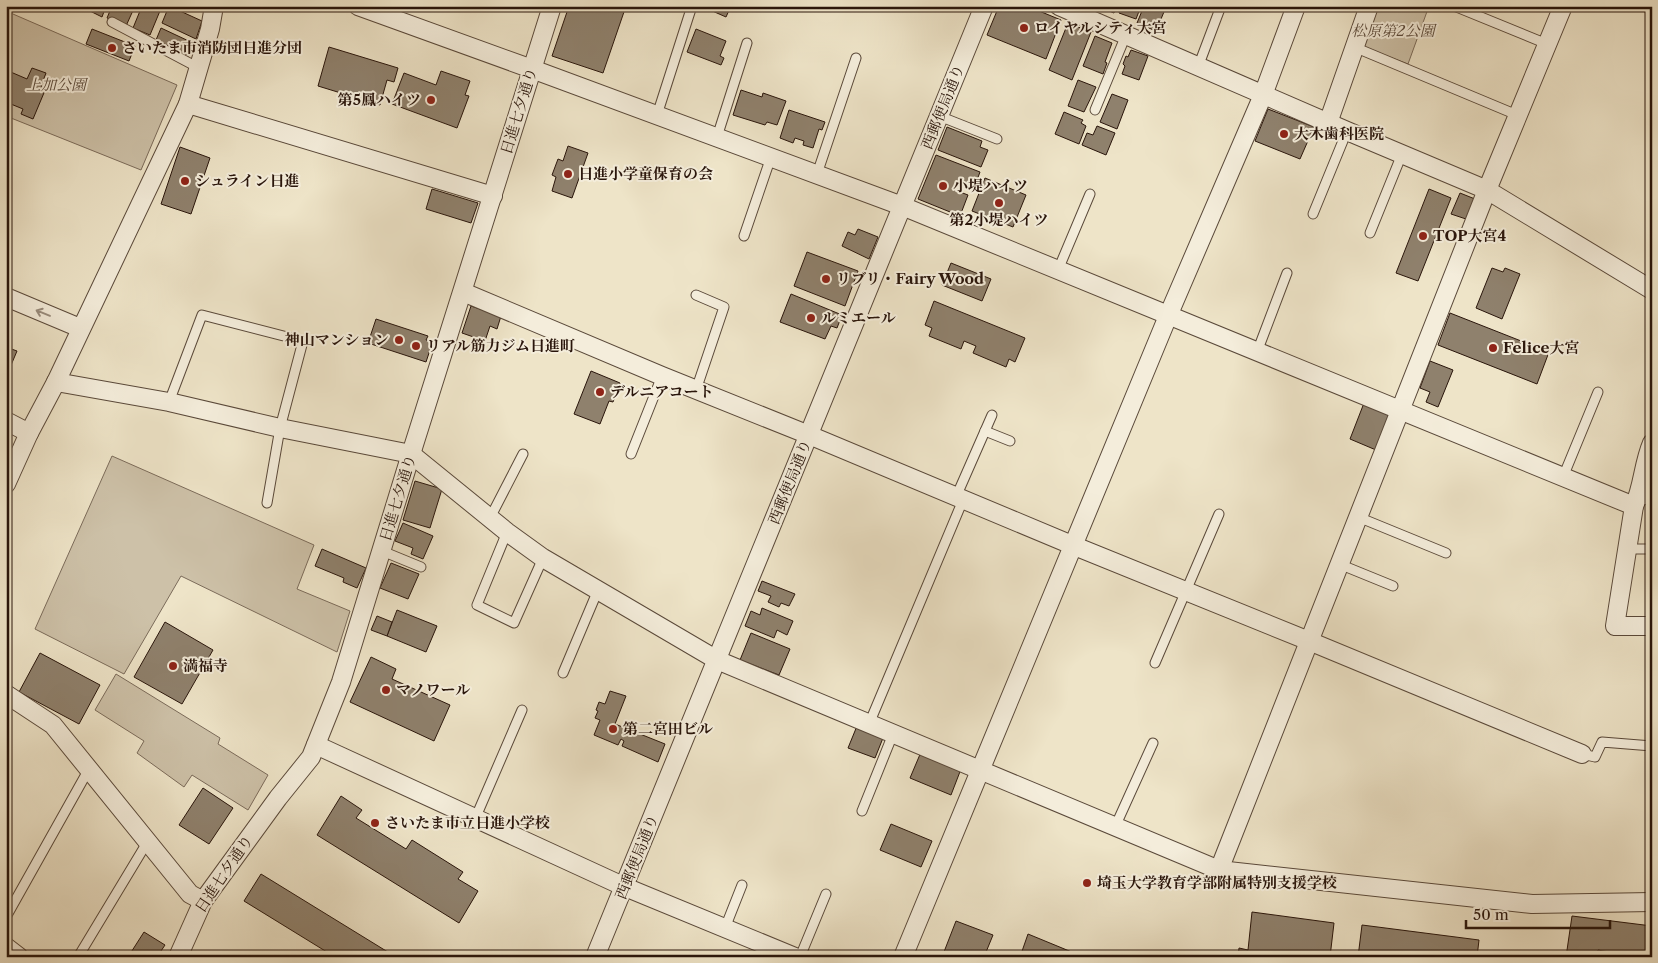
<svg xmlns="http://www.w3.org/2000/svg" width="1658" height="963" font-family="'Libre Caslon Text','Noto Serif JP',serif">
<rect width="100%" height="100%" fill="#eee4c8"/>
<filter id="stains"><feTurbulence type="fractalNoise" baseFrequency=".004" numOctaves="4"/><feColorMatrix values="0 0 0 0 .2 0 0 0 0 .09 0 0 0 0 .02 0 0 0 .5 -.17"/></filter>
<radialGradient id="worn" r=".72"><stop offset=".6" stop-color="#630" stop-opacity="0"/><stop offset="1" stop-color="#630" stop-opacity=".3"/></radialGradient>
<g fill="#cdc1a8" stroke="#7b6b5a">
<polygon points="1374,6 1429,6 1408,64 1360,46"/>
<polygon points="6,11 177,85 141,170 6,116"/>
<polygon points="112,456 314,545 297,589 350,611 337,652 181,576 124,674 35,629"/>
<polygon points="116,674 220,738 218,744 268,775 248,810 192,775 184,787 137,753 144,741 95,710"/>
</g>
<g fill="#8f816d" stroke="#29150b">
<polygon points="87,6 106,6 102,17 86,9"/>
<polygon points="112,6 135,6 126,26 107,18"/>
<polygon points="142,6 162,6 150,35 133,28"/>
<polygon points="169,6 202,21 196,39 162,23"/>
<polygon points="569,6 626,6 603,73 552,56"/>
<polygon points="701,6 731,6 726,17"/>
<polygon points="999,6 1027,6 1061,20 1046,59 987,35"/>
<polygon points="1091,6 1117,6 1114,13 1102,8 1101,10"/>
<polygon points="1121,6 1141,6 1136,19 1119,13"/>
<polygon points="1144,6 1166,7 1156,31 1137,23"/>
<polygon points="1068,23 1091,32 1072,80 1049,70"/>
<polygon points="161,28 193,43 189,56 156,40"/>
<polygon points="92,29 135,46 129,61 86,44"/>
<polygon points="696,29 726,41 720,56 724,58 721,65 687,52"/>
<polygon points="1095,36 1112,43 1105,62 1107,63 1103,74 1083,66"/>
<polygon points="329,47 398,68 394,82 387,80 380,105 318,86"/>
<polygon points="1131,50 1148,56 1139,80 1122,74 1125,66 1123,64 1126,56 1128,57"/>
<polygon points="32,68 46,73 41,86 46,88 33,119 21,114 23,109 6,102 6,70 27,79"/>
<polygon points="441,71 470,81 465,95 469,96 457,128 392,104 404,73 436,85"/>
<polygon points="1078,80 1096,87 1084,112 1068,106"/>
<polygon points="741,90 762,97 763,93 786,101 777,125 767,122 765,125 733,115"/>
<polygon points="1112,94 1128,100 1117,129 1100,122"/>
<polygon points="1268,109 1314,127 1300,159 1255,141"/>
<polygon points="789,110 825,122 822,130 819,129 813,148 803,145 804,141 795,138 793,143 780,138"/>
<polygon points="1064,112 1083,120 1081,123 1086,126 1079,144 1055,134"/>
<polygon points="1097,126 1115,133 1106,155 1082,145 1087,133 1093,135"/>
<polygon points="947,127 982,141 980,147 988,150 981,167 938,150"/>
<polygon points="568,146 588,153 572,198 552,191 556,177 552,175 558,159 563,161"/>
<polygon points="180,147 210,158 191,214 161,204"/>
<polygon points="936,155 980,172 974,188 963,184 960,192 968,195 960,216 918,199"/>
<polygon points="985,178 1026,195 1013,227 972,211"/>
<polygon points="432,189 478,203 471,223 426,209"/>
<polygon points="1429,189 1451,198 1418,281 1396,273"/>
<polygon points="1460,193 1475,199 1466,219 1451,214"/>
<polygon points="858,229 878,237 869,259 842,246 848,232 855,235"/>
<polygon points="807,252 858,271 845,306 794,286"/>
<polygon points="951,263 991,279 982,301 942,285"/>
<polygon points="1492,268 1503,272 1505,268 1520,274 1502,319 1476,308"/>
<polygon points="791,294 842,315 837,328 831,326 825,339 780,322"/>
<polygon points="934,301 1025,338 1015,362 1009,359 1006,367 973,353 976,346 964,341 961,349 929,336 932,328 925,325"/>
<polygon points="471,306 501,316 497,329 490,326 485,341 462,333"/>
<polygon points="1450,313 1549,352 1537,384 1438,345"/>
<polygon points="376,319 428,336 426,340 433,341 426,362 368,343"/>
<polygon points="6,347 17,351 6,377"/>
<polygon points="1430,361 1453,370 1438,407 1426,402 1430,392 1420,388"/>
<polygon points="591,371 620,383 613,402 609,401 600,424 574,414"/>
<polygon points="1364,403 1390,414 1376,450 1350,439"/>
<polygon points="415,481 442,489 430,528 403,520"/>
<polygon points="403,523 433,536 423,559 411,554 413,548 395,541"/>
<polygon points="322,549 366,568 357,588 343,582 344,578 315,566"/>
<polygon points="391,563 419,574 408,599 380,588"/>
<polygon points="762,581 795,594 789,606 781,603 779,607 768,602 771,596 758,591"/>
<polygon points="762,608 793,621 787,635 777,630 774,638 745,626 751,611 760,615"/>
<polygon points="397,610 437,626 426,652 387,636"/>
<polygon points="377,616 392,622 387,636 371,630"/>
<polygon points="165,622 213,650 182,704 134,677"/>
<polygon points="751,633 790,649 779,675 740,660"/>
<polygon points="40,653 100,685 79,724 19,692"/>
<polygon points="371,657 396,669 392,679 450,705 434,741 350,702"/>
<polygon points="610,691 626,696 615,724 665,744 658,762 622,746 624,741 621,739 618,745 594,735 600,720 595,718 598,711 596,710 599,702 605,704"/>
<polygon points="857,726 883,738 875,758 848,748"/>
<polygon points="921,752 961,769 951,795 910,778"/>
<polygon points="203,788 233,808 209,844 179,825"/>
<polygon points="341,796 362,810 356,818 406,849 412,840 463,872 458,879 478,891 459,923 317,835"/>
<polygon points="891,824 932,841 921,867 880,850"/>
<polygon points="261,874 396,957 335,957 244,901"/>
<polygon points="1252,912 1334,923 1330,957 1238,957 1239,948 1248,950"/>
<polygon points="1572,916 1652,926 1652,957 1608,957 1609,952 1598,950 1597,957 1566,957"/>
<polygon points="956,921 993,935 984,957 942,957"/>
<polygon points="1362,925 1479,940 1477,957 1358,957"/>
<polygon points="144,932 165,945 157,957 128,957"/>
<polygon points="1028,934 1079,955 1079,957 1020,957"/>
</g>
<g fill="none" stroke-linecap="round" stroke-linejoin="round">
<defs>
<g id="service">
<polyline points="1454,6 1547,44"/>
<polyline points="112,22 199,68"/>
<polyline points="1354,47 1517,115"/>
<polyline points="1198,67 1221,6"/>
<polyline points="1095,110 1126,35"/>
<polyline points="657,115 691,9"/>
<polyline points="939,116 997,139"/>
<polyline points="717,137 747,43"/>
<polyline points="817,174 856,58"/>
<polyline points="1313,214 1347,131"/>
<polyline points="1370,233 1402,154"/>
<polyline points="744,236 771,157"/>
<polyline points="1058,270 1090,194"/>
<polyline points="696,295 724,307 696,390"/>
<polyline points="1257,352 1287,273"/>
<polyline points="169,402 202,315 303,341 280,428 267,503"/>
<polyline points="985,431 1010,441"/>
<polyline points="631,454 662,376"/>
<polyline points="1563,477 1598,392"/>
<polyline points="956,497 992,415"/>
<polyline points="1637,499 1652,500"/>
<polyline points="1358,517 1446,553"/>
<polyline points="490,518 523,454"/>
<polyline points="507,532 477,605 514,623 543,558"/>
<polyline points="1626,549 1652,549"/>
<polyline points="382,551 421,567"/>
<polyline points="1339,564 1393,586"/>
<polyline points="1155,663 1219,514"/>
<polyline points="563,673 598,590"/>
<polyline points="869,724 963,500"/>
<polyline points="1582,754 1595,757 1602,742 1652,746"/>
<polyline points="862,811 893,734"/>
<polyline points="475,819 522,710"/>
<polyline points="1115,827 1153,743"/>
<polyline points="6,917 89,769"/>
<polyline points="725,928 742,885"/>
<polyline points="78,957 148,841"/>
<polyline points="800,957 826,894"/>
</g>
<g id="minor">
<polyline points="358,6 532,69 902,206 1634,506"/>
<polyline points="1059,6 1347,131 1487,190 1652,290"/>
<polyline points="188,104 493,196"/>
<polyline points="1328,123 1369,6"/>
<polyline points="463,292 662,376 809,435 1072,545 1309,641 1582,754"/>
<polyline points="6,297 80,328"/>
<polyline points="56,382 169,402 280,428 411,454 507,532 543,558 717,660 1219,870 1532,904 1652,902"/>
<polyline points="6,421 29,433"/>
<path d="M1652,443C1643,464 1643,487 1634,506L1615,626H1652"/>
<polyline points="6,484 29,433 56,382 188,104 210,29 214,6"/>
<polyline points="6,694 53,725 190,894 203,901"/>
<polyline points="316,745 625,887 795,957"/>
<polyline points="1219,870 1487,190 1563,6"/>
<polyline points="6,947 19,957"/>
<polyline points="178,957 203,901 278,798 311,757 341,682 411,454 552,6"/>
<polyline points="595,957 984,6"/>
<polyline points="903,957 1168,316 1263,95 1296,6"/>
</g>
</defs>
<use href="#service" stroke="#5a493a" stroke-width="11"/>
<use href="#minor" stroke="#5a493a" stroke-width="20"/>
<use href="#service" stroke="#f4eddb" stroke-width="9"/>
<use href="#minor" stroke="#f4eddb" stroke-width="18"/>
</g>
<defs><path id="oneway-shaft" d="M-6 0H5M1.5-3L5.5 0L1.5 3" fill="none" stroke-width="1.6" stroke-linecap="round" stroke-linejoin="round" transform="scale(1.25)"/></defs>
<use stroke="#998c7d" href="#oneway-shaft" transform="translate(43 313) rotate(-158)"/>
<g fill="#8f2418" stroke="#f4eddb" stroke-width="2">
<circle cx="1024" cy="28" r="5"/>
<circle cx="112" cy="48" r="5"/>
<circle cx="431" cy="100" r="5"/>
<circle cx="1284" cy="134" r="5"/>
<circle cx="568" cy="174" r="5"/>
<circle cx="185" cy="181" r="5"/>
<circle cx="943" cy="186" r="5"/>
<circle cx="999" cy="203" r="5"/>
<circle cx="1423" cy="236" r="5"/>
<circle cx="826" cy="279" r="5"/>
<circle cx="811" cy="318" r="5"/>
<circle cx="399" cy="340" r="5"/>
<circle cx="416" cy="346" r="5"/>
<circle cx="1493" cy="348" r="5"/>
<circle cx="600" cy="392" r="5"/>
<circle cx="173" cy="666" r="5"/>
<circle cx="386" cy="690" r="5"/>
<circle cx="613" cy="729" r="5"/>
<circle cx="375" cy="823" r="5"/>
<circle cx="1087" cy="883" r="5"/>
</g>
<g text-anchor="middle" stroke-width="4" stroke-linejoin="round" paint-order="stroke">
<g font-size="15" font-weight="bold" fill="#29150b" stroke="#f4eddb" text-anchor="start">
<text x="1034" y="33">ロイヤルシティ大宮</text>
<text x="122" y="53">さいたま市消防団日進分団</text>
<text x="421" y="105" text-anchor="end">第5鳳ハイツ</text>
<text x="1294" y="139">大木歯科医院</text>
<text x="578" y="179">日進小学童保育の会</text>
<text x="195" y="186">シュライン日進</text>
<text x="953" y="191">小堤ハイツ</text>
<text x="999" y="225" text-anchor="middle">第2小堤ハイツ</text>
<text x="1433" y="241">TOP大宮4</text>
<text x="836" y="284">リブリ・Fairy Wood</text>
<text x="821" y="323">ルミエール</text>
<text x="389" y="345" text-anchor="end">神山マンション</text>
<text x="426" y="351">リアル筋力ジム日進町</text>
<text x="1503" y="353">Felice大宮</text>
<text x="610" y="397">デルニアコート</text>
<text x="183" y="671">満福寺</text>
<text x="396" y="695">マノワール</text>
<text x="623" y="734">第二宮田ビル</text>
<text x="385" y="828">さいたま市立日進小学校</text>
<text x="1097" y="888">埼玉大学教育学部附属特別支援学校</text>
</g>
<g font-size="15" font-style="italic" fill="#5a493a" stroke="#f4eddb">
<text x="1393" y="36">松原第2公園</text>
<text x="56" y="90">上加公園</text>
</g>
<g font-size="15" fill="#29150b" stroke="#f4eddb">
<text transform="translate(943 107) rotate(-68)" y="5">西郵便局通り</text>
<text transform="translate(519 111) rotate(-73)" y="5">日進七夕通り</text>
<text transform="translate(790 482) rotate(-68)" y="5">西郵便局通り</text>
<text transform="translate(398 498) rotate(-73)" y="5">日進七夕通り</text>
<text transform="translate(637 857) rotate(-68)" y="5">西郵便局通り</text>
<text transform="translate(224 874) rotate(-56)" y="5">日進七夕通り</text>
</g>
</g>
<rect width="1658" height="963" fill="none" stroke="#eee4c8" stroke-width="25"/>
<rect x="8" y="8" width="1643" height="948" fill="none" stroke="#29150b" stroke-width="2.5"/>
<rect x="12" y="12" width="1633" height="938" fill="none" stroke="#29150b"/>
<path d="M1466 920v8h144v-8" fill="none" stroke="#29150b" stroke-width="2.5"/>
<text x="1473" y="920" font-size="15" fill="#29150b" stroke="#f4eddb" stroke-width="4" paint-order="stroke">50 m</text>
<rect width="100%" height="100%" filter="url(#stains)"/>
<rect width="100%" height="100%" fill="url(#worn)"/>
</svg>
